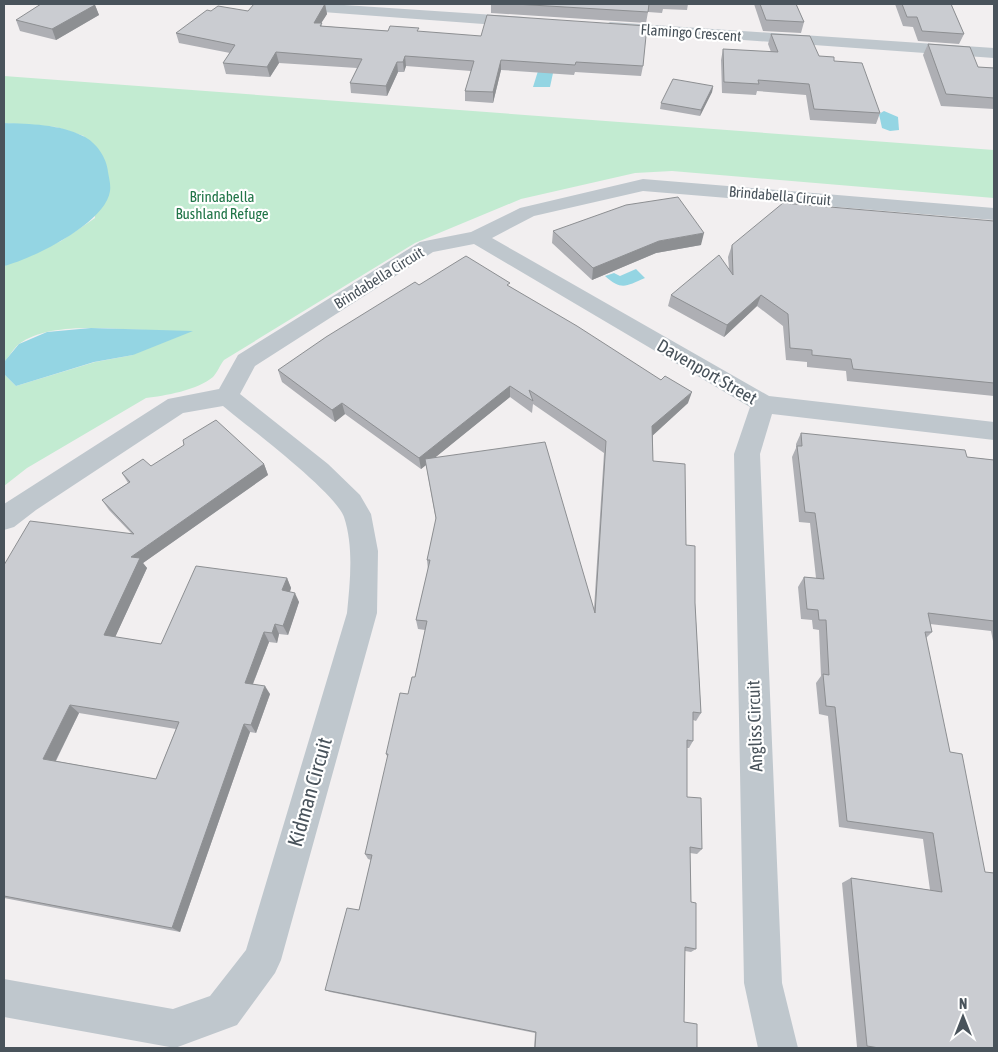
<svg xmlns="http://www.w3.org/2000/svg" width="998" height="1052" font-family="'Asap Condensed',sans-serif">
<rect width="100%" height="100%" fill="#f2eff0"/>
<path fill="#c2ebd1" d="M4,76L994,150V198L672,171L635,173L521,199L415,243L224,360C220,365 217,373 213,377C198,390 164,396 146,398L27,468L4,486V374L16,386L95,362L133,355L153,330C115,330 51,320 19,344C13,349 9,357 4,362V266L61,241L95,218L84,136L56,127L4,123Z"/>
<g fill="#94d5e3">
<polygon points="538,71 553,73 550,87 533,87"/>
<polygon points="884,111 898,117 899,130 890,131 882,128 879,114"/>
<path d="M4,123C30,124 59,124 83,136C96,142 107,158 108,172C109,178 111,185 110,191C106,223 32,259 4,266Z"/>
<path d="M636,269L645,278C626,286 622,291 605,276L614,273L620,276Z"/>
<polygon points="91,328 193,331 133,355 94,362 16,386 4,374 4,362 19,344 47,332"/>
</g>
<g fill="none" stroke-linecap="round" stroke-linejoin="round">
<g fill="#bfc7cd" fill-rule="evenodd">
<polygon points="262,4 329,4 524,17 532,22 524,27 269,8 264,7"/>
<polygon points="610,22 994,48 994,58 605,30 602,27"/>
<path d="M643,179L994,208V220L643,191L534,216L492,238L769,396L994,422V440L772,414L760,454L782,983L798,1048H758L744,983L734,454L750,407L474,244L433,252L255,366L240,394L328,464L360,495L371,514L378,551L377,613L281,960L275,973L237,1025L175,1048L4,1017V979L173,1009L210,996L246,950L347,613C350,582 354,547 344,517C335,492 247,426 223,406L183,413L36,510L14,527L4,530V504L168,399L219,389L238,355L420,242L471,232L520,208Z"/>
</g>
</g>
<g fill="#aeafb4" fill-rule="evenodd">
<polygon points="325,4 327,14 321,23 322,26 388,31 419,32 643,66 641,76 575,72 574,75 501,70 493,103 465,101 465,91 471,71 406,66 404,72 398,72 387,96 351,93 350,83 357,68 279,63 270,77 226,74 223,63 230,53 179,43 176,33 211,11 248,11"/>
<polygon points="491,4 688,4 687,10 663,9 662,13 648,12 646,23 491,13"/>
<polygon points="754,4 796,4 804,22 801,33 763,31"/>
<polygon points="895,4 951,4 964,34 959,44 918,41 913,27 903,26"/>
<polygon points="95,5 99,15 56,40 20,31 16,20"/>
<polygon points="771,34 819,56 834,61 880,113 876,124 810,120 806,95 757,91 756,95 722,93 721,60 723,49 771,52 768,44"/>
<polygon points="928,44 978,67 994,68 994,109 941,106 923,55"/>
<polygon points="713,86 712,92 700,116 660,109 661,103"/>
<polygon points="994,221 994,396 847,381 846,371 807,367 807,362 786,360 783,326 757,306 724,337 668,306 671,295 729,269 728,257 732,245"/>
<polygon points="553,231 701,245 656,253 592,280 552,243"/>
<path d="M419,285L510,287L688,403L653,435V461L686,545L695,603L701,713L696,721L693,720V741L689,748H687V797L702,849L697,854L690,853L691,902L696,949L691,952L685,951L684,1022L697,1048H534L535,1033L330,992L325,990L359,910L371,860L368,859L365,854L388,758L386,754L415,677L425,630L418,629L416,620L428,570L427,560L436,520L426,465L421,469L345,414L335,422L282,382L278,370ZM510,397L532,413L533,404L604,453L594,609L435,457Z"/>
<polygon points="801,433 967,457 994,460 994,646 991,631 930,624 932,632 926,638 994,1048 863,1048 857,1047 842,883 851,878 930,890 923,839 839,827 828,716 819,714 816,683 821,676 819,630 813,629 812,620 801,619 798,587 804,577 816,578 810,523 799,522 792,457 796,448 796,444"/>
<path d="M264,464L268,475L143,563L147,568L115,637L161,644L287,578L291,588L290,592L299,602L288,635L279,634L277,643L269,642L253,684L270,694L256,733L250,732L180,932L4,898V565L131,533L109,510L102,500L128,483L122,473L151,466ZM79,713L176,729L156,779L56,761Z"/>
</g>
<g fill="#8d8f92">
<polygon points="325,4 327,14 315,33 314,23"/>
<polygon points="95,5 99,15 56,40 52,29"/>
<polygon points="276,52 279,63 270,77 267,67"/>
<polygon points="405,56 406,66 404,72 403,62"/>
<polygon points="501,60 501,70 493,103 493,92"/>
<polygon points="397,62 398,72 387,96 386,86"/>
<polygon points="713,86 712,92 700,116 701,110"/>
<polygon points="704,233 701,245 656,253 592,280 593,268 659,241"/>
<polygon points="761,295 757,306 724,337 727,325"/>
<polygon points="510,386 510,397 426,465 425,459 426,465 421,469 419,458"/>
<polygon points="692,392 688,403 650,438 652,426"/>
<polygon points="342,403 345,414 335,422 332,410"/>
<polygon points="264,464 268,475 143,563 147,568 112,644 104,635 131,557"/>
<polygon points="287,578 291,588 287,600 282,590"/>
<polygon points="295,593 299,602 288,635 283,626"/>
<polygon points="275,624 279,634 277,643 272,633"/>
<polygon points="264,632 269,642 250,691 245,683"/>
<polygon points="265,686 270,694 256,733 251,725"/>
<polygon points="70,705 79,713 53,766 43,759"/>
<polygon points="244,724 250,732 180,932 172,928"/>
</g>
<g fill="#caccd1" stroke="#8d8f92" fill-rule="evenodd">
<polygon points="41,4 90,4 95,5 52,29 16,20"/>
<polygon points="254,4 325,4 314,23 322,23 320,26 388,31 390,26 419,28 417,31 481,36 487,15 647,26 643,66 576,62 575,65 501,60 493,92 465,91 474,61 405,56 403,62 397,62 386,86 350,83 362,59 276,52 267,67 223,63 235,45 176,33 207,10 211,11 218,6 248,11"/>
<polygon points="515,4 649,4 648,12"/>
<polygon points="760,4 796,4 804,22 766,20"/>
<polygon points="902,4 951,4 964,34 922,31 917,17 907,17"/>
<polygon points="771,34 810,36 819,56 834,57 834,61 862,63 880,113 814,109 809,84 758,80 759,84 724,82 723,49 778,52"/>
<polygon points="928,44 970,47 978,67 994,68 994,98 946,94"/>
<polygon points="673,79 713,86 701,110 661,103"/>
<polygon points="678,197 704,233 659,241 593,268 553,231 626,205"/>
<polygon points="783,203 994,221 994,383 853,369 851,359 812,355 812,350 790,348 788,314 761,295 727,325 671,295 719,255 733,275 732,245"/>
<polygon points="466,256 510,283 507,285 577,326 661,380 665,376 692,392 652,426 653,461 685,464 686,545 695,546 695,603 701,713 693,712 693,741 687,740 687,797 701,798 702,849 690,847 691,902 696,903 696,949 685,947 684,1022 697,1024 697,1048 535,1048 536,1032 325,990 347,908 359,910 372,855 365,854 388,754 386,754 400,693 408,694 412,677 415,677 427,621 416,620 430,560 427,560 436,518 425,459 545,442 595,613 606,441 529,390 533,401 510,386 419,458 342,403 332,410 278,370 326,337 415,282 419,285"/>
<path d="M216,420L264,464L131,557L140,558L104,635L161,644L196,566L287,578L282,590L295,593L283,626L275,624L272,633L264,632L245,683L265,686L251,725L244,724L172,928L4,896V565L30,521L134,534L102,500L130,482L122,473L143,459L151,466L184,445L183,440ZM70,705L179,722L156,779L43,759Z"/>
<polygon points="801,433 965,450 967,457 994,460 994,621 928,613 932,632 925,632 950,752 962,754 985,872 994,873 994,1048 879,1048 867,1046 851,878 942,892 933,833 847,821 835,707 826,706 823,674 829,675 826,620 819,620 818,610 807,609 804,577 824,579 815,513 805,512 797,446 802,446"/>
</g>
<g text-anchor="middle" stroke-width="4.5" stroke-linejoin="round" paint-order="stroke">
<g font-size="15" fill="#49535b" stroke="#fff">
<text transform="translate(691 33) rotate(4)" y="5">Flamingo Crescent</text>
<text transform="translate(780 196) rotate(5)" y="5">Brindabella Circuit</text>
<text transform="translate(379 278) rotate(-32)" y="5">Brindabella Circuit</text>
</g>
<g font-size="15" fill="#217548" stroke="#fff">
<text x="222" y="202">Brindabella<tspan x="222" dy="17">Bushland Refuge</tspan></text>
</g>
<g font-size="18" fill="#49535b" stroke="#fff">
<text transform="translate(707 372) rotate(30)" y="6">Davenport Street</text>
<text transform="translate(755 726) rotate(-92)" y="6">Angliss Circuit</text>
</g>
<g font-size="21" fill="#49535b" stroke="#fff">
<text transform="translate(310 792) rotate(-74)" y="7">Kidman Circuit</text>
</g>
</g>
<rect width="998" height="1052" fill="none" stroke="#49535b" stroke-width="10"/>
<g transform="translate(963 1017)" stroke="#ffffff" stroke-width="4" paint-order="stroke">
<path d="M0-4L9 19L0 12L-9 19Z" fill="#49535b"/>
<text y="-8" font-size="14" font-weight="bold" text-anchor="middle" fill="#49535b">N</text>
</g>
</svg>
